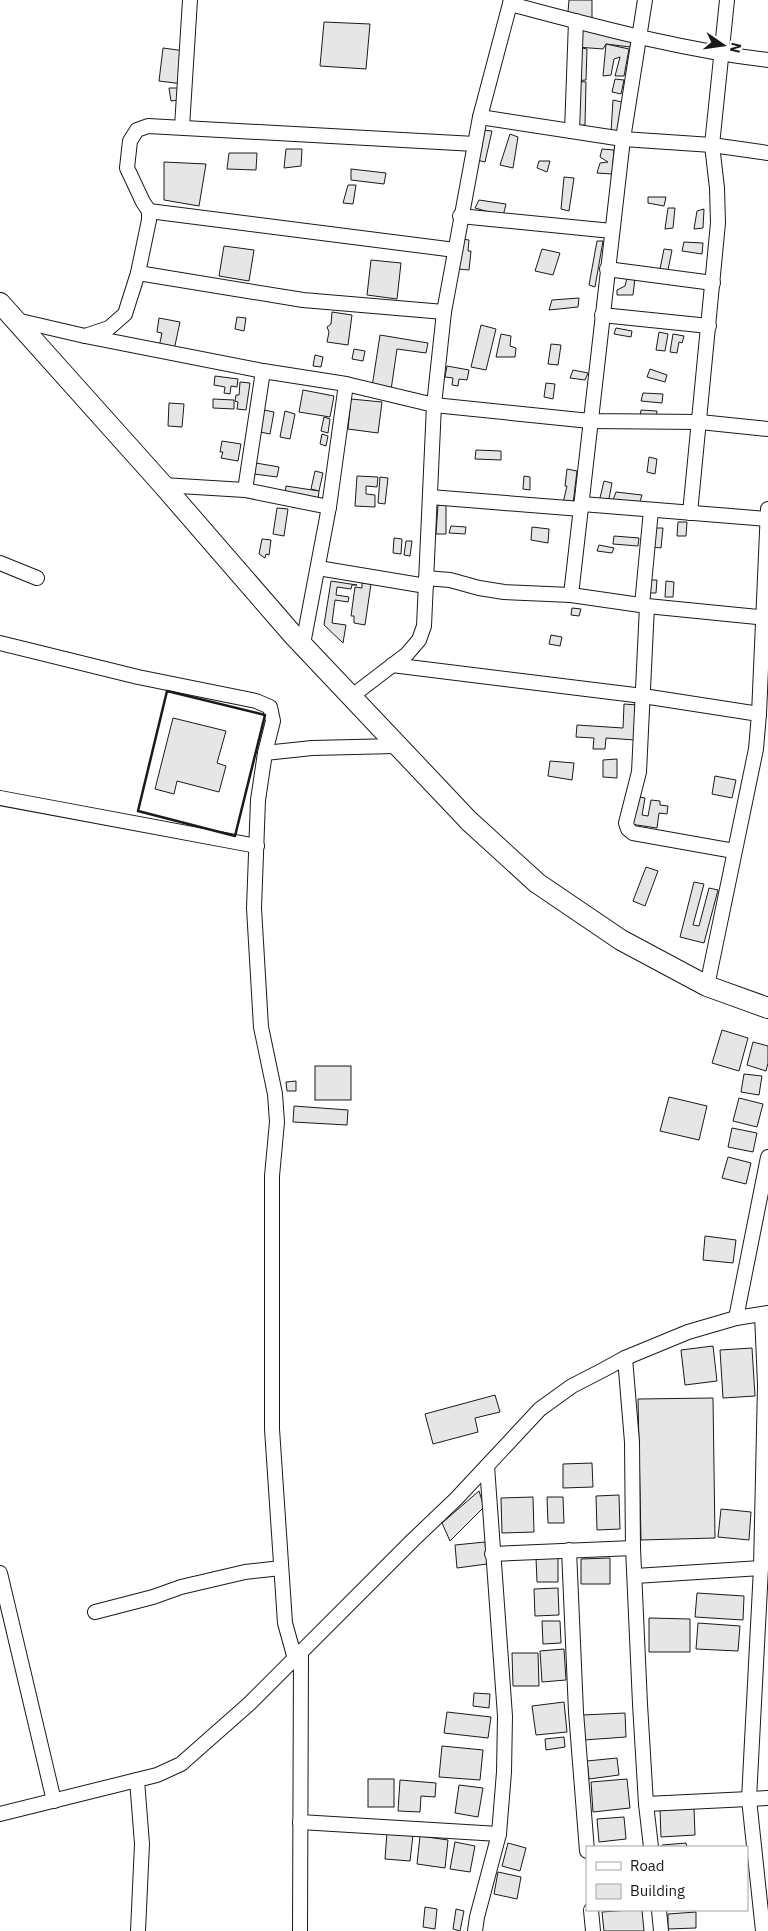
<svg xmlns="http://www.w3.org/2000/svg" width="768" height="1931" font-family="'IBM Plex Sans',sans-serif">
<rect width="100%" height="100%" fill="#fff"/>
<g fill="#e6e6e6" stroke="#1a1a1a">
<polygon points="569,0 592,0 592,20 568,12"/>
<polygon points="324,22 370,24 366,69 320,66"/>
<polygon points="578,29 633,35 630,47 606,44 603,49 577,47"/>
<polygon points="606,44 629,49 624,76 615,76 620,57 614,59 611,75 603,76"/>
<polygon points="577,47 587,49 586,80 574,81"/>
<polygon points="163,48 185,51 183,84 159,81"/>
<polygon points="615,79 624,80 621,94 612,92"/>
<polygon points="574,81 586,82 585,125 573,126"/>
<polygon points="169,88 179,88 180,100 171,101"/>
<polygon points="613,100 622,102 618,131 611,132"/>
<polygon points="483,130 492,131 485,162 477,160"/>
<polygon points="510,134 518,137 513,168 500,165"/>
<polygon points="286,149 302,149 301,166 284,168"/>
<polygon points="602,149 614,150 612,174 597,173 600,163 608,162 600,157"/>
<polygon points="229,153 257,153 256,170 227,169"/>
<polygon points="539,161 550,161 547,172 537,168"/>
<polygon points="164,162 206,164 199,206 164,200"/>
<polygon points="351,169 386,173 384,184 351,180"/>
<polygon points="564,177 574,178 569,211 561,209"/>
<polygon points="348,185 356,185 353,204 343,203"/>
<polygon points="648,197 666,197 664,206 648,203"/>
<polygon points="479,200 506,204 503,216 475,208"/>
<polygon points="668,208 675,208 673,228 665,229"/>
<polygon points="704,209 703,228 694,229 697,211"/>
<polygon points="462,239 469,240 468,251 471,251 469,270 458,269"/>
<polygon points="597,241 603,241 595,287 589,285"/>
<polygon points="684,242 703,243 702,254 682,251"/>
<polygon points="224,246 254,250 249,281 219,276"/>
<polygon points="542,249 560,253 553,275 535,271"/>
<polygon points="664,249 672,250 668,270 660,269"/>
<polygon points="371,260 401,263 397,299 367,295"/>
<polygon points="627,278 635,278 633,295 617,295 617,290 625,286"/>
<polygon points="579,298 578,307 549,310 552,300"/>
<polygon points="332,312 352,315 348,345 327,342 329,332 327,327 331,324"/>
<polygon points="237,317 246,318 244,331 235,329"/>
<polygon points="159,318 180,322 174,350 159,347 162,333 157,332"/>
<polygon points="481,325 496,329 486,370 471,367"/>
<polygon points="616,328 632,331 631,337 614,334"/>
<polygon points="659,332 668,334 665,351 656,350"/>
<polygon points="501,334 511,336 510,346 516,348 515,357 496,357"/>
<polygon points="673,334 684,336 682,343 679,342 677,353 670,352"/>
<polygon points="380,335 428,343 426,353 397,349 391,390 372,387"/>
<polygon points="551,344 561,345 558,365 548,364"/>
<polygon points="354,349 365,351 363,361 352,359"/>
<polygon points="315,355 323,357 321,367 313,366"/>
<polygon points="447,366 469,370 467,380 459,379 458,386 452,385 453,378 445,377"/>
<polygon points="650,369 667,375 665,382 647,377"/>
<polygon points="573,370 588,373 585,380 570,378"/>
<polygon points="215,376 238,379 237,387 231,386 230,394 224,393 225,387 214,385"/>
<polygon points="240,382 250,383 246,410 237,409 238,402 235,401 236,395 239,395"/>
<polygon points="546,383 555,384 553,399 544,397"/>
<polygon points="303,390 334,396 330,417 299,412"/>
<polygon points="643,393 663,394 662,403 641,401"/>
<polygon points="213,399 234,400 234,409 213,408"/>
<polygon points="351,399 382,402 378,433 348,429"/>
<polygon points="169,403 184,404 182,427 168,426"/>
<polygon points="264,410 274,412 270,434 260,432"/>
<polygon points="641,410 657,411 656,418 640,417"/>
<polygon points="285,411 295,414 290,439 280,437"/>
<polygon points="324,417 330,419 328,433 321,431"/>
<polygon points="322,434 328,436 326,446 320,444"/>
<polygon points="222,441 241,444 238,461 221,458 223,452 220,452"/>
<polygon points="476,450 501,451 501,460 475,459"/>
<polygon points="649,457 657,459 655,474 647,472"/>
<polygon points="256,463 279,467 277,477 254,474"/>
<polygon points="567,469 577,471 573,504 563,503 567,486 565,486"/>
<polygon points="315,471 323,473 319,491 311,489"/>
<polygon points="357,476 378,477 377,487 366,486 366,494 375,495 375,507 355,506"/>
<polygon points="524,476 530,477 530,490 523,489"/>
<polygon points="380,477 388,478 385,504 378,503"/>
<polygon points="604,481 612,483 608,504 599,502"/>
<polygon points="286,486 319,491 318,500 285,495"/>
<polygon points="616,492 642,495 639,505 613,500"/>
<polygon points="438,505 446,505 446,534 436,534"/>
<polygon points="277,508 288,509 284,536 273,534"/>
<polygon points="678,522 687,522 686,536 677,536"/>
<polygon points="451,526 466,527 465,534 449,533"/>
<polygon points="532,527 549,529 548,543 531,540"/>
<polygon points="654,528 663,528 661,548 652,547"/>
<polygon points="614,536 639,538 638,546 613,544"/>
<polygon points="394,538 402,539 401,554 393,553"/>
<polygon points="262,539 271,540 269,555 266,554 265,558 259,554"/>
<polygon points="406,541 412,541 410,556 404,555"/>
<polygon points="599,545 614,548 612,553 597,551"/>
<polygon points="650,580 657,580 656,593 649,593"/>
<polygon points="331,581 357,585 352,585 351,589 337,587 336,595 349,597 348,602 335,600 332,623 346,625 343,643 324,625"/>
<polygon points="666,581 674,582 673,597 665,597"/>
<polygon points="362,583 371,584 365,625 354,623 354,616 351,616 355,587 362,588"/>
<polygon points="572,608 581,609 579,616 571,615"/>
<polygon points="551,635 562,637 560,646 549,644"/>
<polygon points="624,704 637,705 635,740 606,738 605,749 593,749 594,738 576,737 577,725 623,728"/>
<polygon points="173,718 226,731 217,763 226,766 219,792 177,781 174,794 155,789"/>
<polygon points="617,759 617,778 603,777 603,760"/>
<polygon points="550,761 574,763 572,780 548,776"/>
<polygon points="715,776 736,780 732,798 712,794"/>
<polygon points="634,796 645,798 642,815 648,816 651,800 660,801 660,805 668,806 667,814 659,813 657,828 630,824"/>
<polygon points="646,867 658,871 645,906 633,901"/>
<polygon points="694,882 704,884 693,925 699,926 709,888 718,890 704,943 680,937"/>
<polygon points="722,1030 748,1038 739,1071 712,1063"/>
<polygon points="753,1042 768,1046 768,1063 766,1071 747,1065"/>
<rect x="315" y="1066" width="36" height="34"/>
<polygon points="744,1074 762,1076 759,1095 741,1092"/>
<polygon points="296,1081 296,1091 287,1091 286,1082"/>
<polygon points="669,1097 707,1106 699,1140 660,1131"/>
<polygon points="739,1098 763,1104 757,1127 733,1121"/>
<polygon points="294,1106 348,1110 347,1125 293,1122"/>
<polygon points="732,1128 757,1133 753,1152 728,1147"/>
<polygon points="728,1157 751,1163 746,1184 722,1178"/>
<polygon points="705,1236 736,1240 733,1263 703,1260"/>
<polygon points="713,1346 717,1381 685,1385 681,1350"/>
<polygon points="752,1348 755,1396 723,1398 720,1350"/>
<polygon points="495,1395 500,1412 475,1418 478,1432 433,1444 425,1414"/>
<polygon points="713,1398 715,1538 641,1540 638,1399"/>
<polygon points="592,1463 593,1487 563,1488 563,1464"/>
<polygon points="479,1491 484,1507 450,1541 442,1523"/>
<polygon points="619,1495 620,1529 597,1530 596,1496"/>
<polygon points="533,1497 534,1532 502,1533 501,1498"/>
<polygon points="547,1497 563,1497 564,1523 548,1523"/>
<polygon points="721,1509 751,1512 749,1540 718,1537"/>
<polygon points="485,1542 487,1564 457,1568 455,1545"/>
<polygon points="536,1558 558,1558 558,1582 537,1582"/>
<polygon points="610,1558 610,1584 581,1584 581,1559"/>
<polygon points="558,1588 559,1615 535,1616 534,1589"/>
<polygon points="697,1593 744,1596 743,1620 695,1617"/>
<polygon points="649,1618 690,1619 690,1652 649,1652"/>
<polygon points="542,1621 560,1621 561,1643 543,1644"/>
<polygon points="698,1623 740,1626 738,1651 696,1649"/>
<polygon points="564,1649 566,1680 542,1682 540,1651"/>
<polygon points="512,1653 538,1653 539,1686 513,1686"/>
<polygon points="474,1693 490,1694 489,1708 473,1706"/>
<polygon points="564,1702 567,1732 536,1735 532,1706"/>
<polygon points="447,1712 491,1717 488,1738 444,1733"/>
<polygon points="625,1713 626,1737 584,1740 583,1715"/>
<polygon points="564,1737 565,1747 546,1750 545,1739"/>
<polygon points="442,1746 483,1750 480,1780 439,1777"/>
<polygon points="617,1758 619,1775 589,1779 587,1761"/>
<rect x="368" y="1779" width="26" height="28"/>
<polygon points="627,1779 630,1808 593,1812 591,1782"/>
<polygon points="400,1780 436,1783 435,1797 421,1796 420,1812 398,1811"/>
<polygon points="459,1785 483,1788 478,1817 455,1813"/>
<polygon points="694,1808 695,1835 661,1837 660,1810"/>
<polygon points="624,1817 626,1839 599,1842 597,1819"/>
<polygon points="387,1832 413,1835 410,1861 385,1859"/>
<polygon points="420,1836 448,1840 445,1868 417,1864"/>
<polygon points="455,1842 475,1846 470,1872 450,1869"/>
<polygon points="508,1843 526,1848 520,1871 502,1866"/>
<polygon points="686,1843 687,1847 662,1847 662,1845"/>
<polygon points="498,1872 521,1877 517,1899 494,1894"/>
<polygon points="425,1907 437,1909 435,1929 423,1927"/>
<polygon points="456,1909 464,1911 460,1931 453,1929"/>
<polygon points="629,1910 642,1910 644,1931 604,1931 602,1912"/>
<polygon points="696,1912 696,1928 668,1929 668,1914"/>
</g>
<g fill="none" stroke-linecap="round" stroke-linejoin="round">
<defs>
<g id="street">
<path d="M510,4C595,26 680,50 768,60"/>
<polyline points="480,117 623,139 712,145 768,153"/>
<polyline points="182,127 190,0"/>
<polyline points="572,131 576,21"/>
<polyline points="149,211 455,250"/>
<polyline points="460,216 612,231"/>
<polyline points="607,269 713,283"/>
<polyline points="138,273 303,300 444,312"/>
<polyline points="602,315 709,326"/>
<polyline points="16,320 85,336 109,328 125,314 138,273 149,220 149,211 143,202 127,168 130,141 137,130 148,126 475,144"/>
<polyline points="85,336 263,371 346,384 434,405 590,421 700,422 768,429"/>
<polyline points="163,485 245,490 329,507 346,384"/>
<polyline points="245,490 263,371"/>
<polyline points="430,497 581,509"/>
<polyline points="582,504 768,519"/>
<polyline points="690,513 718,223 717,188 712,145 727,0"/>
<polyline points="0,563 37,578"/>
<polyline points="318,568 426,586"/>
<polyline points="426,578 450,580 479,588 504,592 571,595 647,606 768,618"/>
<polyline points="571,595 623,139 645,0"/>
<polyline points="642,605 651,510"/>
<polyline points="647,606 639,772 626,823 628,829 633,833 734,851"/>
<polyline points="0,643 138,677 256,701 270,707 273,721 265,753 258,800 254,908 261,1027 275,1094 277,1122 272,1176 272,1429 285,1623 295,1659"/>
<polyline points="303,644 329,507"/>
<polyline points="392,665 643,696 759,714"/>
<polyline points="352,696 407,654 419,640 424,626 434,405 444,312 480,117 511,0"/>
<polyline points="265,753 312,748 396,746"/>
<polyline points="0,798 257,846"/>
<polyline points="707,986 756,749 759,714 768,509"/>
<polyline points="762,1314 765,1385 761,1568 749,1799 763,1931"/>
<polyline points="736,1318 768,1157"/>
<polyline points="625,1358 632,1442 633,1548 640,1704 646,1804 651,1847"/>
<polyline points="569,1550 576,1712 587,1851"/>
<polyline points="492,1554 633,1548"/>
<polyline points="0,1573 54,1801"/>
<polyline points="635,1576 761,1568"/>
<polyline points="95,1612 153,1597 181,1587 245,1572 281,1568"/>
<polyline points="137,1780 142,1844 138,1931"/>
<polyline points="646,1804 768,1798"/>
<polyline points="0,1814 157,1775 181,1764 249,1704 413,1540 456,1499 540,1409 572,1386 603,1370 625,1358 688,1332 736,1318 768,1313"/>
<polyline points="300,1822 499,1834"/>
<polyline points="591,1910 593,1931"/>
<polyline points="659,1910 661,1931"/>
<polyline points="300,1931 301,1652"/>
<polyline points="475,1931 477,1917 499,1834 504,1772 505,1716 487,1466"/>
</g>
<polyline id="secondary" points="0,303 163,485 294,636 469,821 537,883 621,940 707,986 768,1008"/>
</defs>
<use href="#street" stroke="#1a1a1a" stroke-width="16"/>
<use href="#secondary" stroke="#1a1a1a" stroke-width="22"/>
<use href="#street" stroke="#fff" stroke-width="14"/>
<use href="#secondary" stroke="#fff" stroke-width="20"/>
<polygon stroke="#1a1a1a" stroke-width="2.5" points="167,691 265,715 235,836 138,811"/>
</g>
<rect x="586" y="1846" width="162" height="65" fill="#ffffff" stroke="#a3a3a3"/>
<rect x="596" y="1862" width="25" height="8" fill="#ffffff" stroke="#a3a3a3"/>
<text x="630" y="1871" font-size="15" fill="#1a1a1a">Road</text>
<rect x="596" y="1884" width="25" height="15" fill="#e6e6e6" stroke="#a3a3a3"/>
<text x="630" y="1896" font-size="15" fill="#1a1a1a">Building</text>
<g transform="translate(723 45) rotate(103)" stroke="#ffffff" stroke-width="4" paint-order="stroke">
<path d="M0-4L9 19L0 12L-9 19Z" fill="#1a1a1a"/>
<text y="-8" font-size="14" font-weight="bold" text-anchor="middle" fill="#1a1a1a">N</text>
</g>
</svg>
